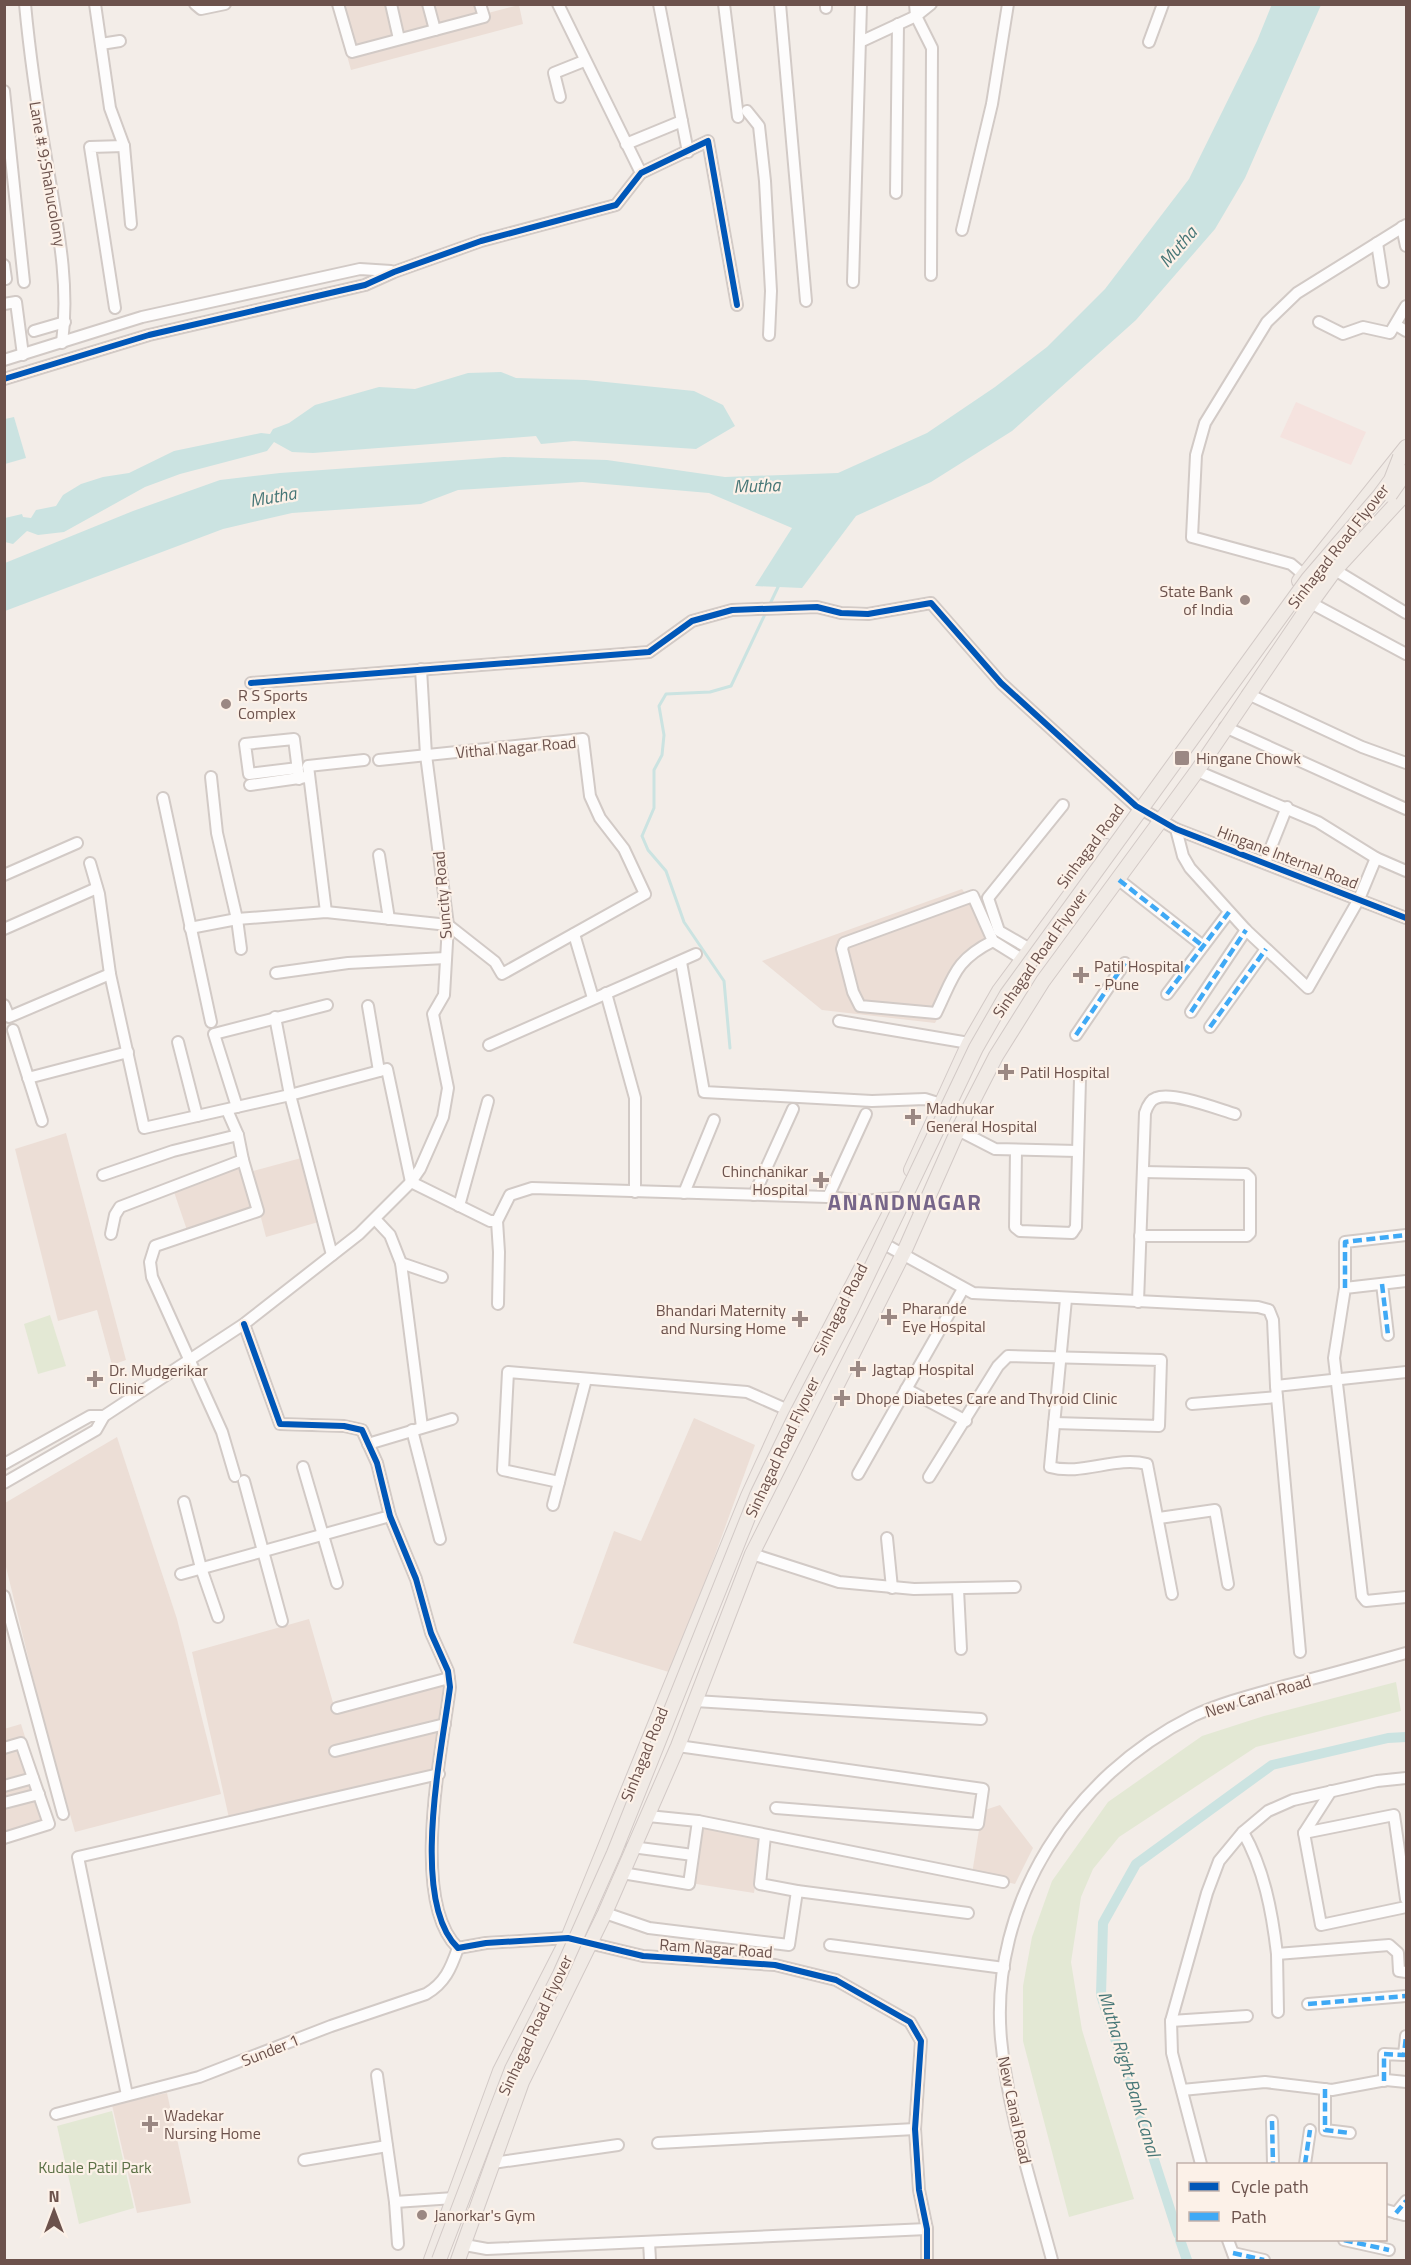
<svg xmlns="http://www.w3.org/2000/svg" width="1411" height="2265" font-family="'Titillium Web',sans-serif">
<rect width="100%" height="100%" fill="#f3ede8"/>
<g fill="#ecded6">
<polygon points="333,5 486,5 488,13 519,5 523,24 351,70"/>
<polygon points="962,889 999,941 972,956 935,1023 822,1010 762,961"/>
<polygon points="66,1133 126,1360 112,1365 97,1310 58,1321 15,1149"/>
<polygon points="305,1157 322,1221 266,1237 249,1172"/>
<polygon points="240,1165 258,1216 190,1239 173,1189"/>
<polygon points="694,1418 755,1445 672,1673 573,1643 614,1531 641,1541"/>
<polygon points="117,1437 177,1619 221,1794 75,1832 44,1722 5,1563 5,1503"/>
<polygon points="309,1619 336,1713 447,1683 437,1771 229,1818 192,1652"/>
<polygon points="21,1724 53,1827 4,1842 4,1729"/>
<polygon points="1000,1805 1033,1848 1015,1884 972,1874 982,1811"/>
<polygon points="695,1826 762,1837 754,1893 684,1882"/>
<polygon points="167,2093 191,2203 137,2213 112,2105"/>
</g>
<polygon fill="#f5e3df" points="1296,402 1366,432 1351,465 1280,437"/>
<g fill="#e3e8d4">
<polygon points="50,1315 66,1366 38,1374 24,1324"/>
<polygon points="1396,1682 1401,1711 1256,1747 1119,1837 1093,1869 1081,1897 1071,1962 1082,2030 1134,2199 1069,2217 1023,2041 1023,1986 1032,1937 1052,1881 1108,1802 1202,1736 1264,1716"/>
<polygon points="112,2111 134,2208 79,2224 57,2126"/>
</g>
<g fill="#cbe3e1">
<polygon points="1272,4 1321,5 1245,178 1215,229 1136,320 1012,431 931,482 856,516 802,588 755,586 792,528 709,493 582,482 458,490 421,504 292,513 223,529 5,611 5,563 133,511 220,480 280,473 504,457 607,460 725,477 838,473 927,433 995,387 1047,347 1105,289 1189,179 1257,41"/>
<polygon points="501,372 516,378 586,380 694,391 723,405 735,426 696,449 574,441 541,444 536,436 313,453 292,452 274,442 267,451 180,474 145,487 64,532 38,535 27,531 13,544 5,542 5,518 22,514 23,517 31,518 36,510 56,506 63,495 81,484 103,477 129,473 174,451 261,433 270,434 273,429 289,423 315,405 379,387 415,389 468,373"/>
<polygon points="14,417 26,458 5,464 5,419"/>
</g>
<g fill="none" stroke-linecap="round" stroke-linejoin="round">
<g stroke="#cbe3e1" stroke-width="3">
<polyline points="769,606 779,585"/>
<polyline points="730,1048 724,981 684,922 666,871 648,850 642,836 654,808 654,770 662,755 664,735 659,706 666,694 710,692 731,686 766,612"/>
</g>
<g stroke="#cbe3e1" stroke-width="10">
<polyline points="1178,2234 1101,1995 1103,1923 1136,1864 1272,1765 1388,1738 1406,1737"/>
<polyline points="1180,2240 1187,2260"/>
</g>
<defs>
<g id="minor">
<path d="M25,4C30,58 38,111 47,164C57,224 70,282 62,343"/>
<polyline points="95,4 110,108 124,146 131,224"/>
<polyline points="195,4 201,9 225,4"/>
<polyline points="338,4 352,52 484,17 480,4"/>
<polyline points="391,4 399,39"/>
<polyline points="428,4 435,30"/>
<polyline points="558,4 641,173"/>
<polyline points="659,4 688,152"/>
<polyline points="724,4 738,117"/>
<polyline points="780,4 806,301"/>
<polyline points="826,4 826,8"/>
<polyline points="915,4 916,16 932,48 931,275"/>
<polyline points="860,42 916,16 931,4"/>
<polyline points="1149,42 1163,4"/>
<polyline points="101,44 120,41"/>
<polyline points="4,91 24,282"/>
<polyline points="560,97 554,73 584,61"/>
<polyline points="747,111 759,126 765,181 771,291 769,335"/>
<polyline points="626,144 682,121"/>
<polyline points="896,193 898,24"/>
<polyline points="1402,227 1406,246"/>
<polyline points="962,230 992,104 1008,4"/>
<polyline points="1377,243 1383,282"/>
<polyline points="4,265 6,279"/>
<polyline points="853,282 861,4"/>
<polyline points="4,304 16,302 23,355"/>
<polyline points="115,308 90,147 124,146"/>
<polyline points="1319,322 1343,334 1363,327 1390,333 1406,306"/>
<polyline points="1396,325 1406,331"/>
<polyline points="34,331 65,322"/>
<polyline points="4,360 142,317 360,269 391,271"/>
<polyline points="4,379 149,335 365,285 394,272 481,241 616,205 641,173 708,141 737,305"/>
<polyline points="1335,570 1406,613"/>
<polyline points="1304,575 1291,564 1192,537 1196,455 1205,423 1267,322 1297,293 1406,225"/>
<polyline points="1311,603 1406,654"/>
<polyline points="251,683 649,652 692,621 732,610 817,607 841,613 868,614 931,603 1001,683 1136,806 1176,829 1406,918"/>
<polyline points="1248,694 1362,747 1406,763"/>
<polyline points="1225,727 1406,809"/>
<polyline points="379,760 583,739 590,796 600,818 624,849 645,894 502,974 495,962 448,925"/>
<polyline points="298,768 249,774 245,744 294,739 299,779"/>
<polyline points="1197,771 1318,822 1376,858"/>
<polyline points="211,777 217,833 237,919 241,949"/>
<polyline points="250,785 306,777"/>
<polyline points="163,798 211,1022"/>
<polyline points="1176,829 1183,856 1190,868 1246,930 1308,988 1359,899 1376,858 1406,871"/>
<polyline points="379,855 389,919"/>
<polyline points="1265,862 1287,807"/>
<polyline points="90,863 99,894 110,974 144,1128 290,1095 387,1069 411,1182"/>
<polyline points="4,875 77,843"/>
<polyline points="1119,880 1203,946"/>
<polyline points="326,912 308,766 364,760"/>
<polyline points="190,928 237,919 326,912 448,925"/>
<polyline points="4,929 97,888"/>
<polyline points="574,934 593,998"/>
<path d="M993,941C955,960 954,976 936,1013L860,1006L853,992L842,949L844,943L973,896L993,941L1022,959"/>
<polyline points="1030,949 999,931 988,898 1063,805"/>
<polyline points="681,962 704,1092 872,1101 925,1099 941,1104"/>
<polyline points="276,973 348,963 446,958"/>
<polyline points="606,993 635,1098 635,1192"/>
<polyline points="1167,994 1229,912"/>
<polyline points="4,1005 9,1017 110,974"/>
<polyline points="368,1006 379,1071"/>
<polyline points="1191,1012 1246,930"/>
<polyline points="275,1017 290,1095 332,1255"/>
<polyline points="839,1021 969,1043"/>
<polyline points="1210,1027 1266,949"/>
<polyline points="13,1030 42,1121"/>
<polyline points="1076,1035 1125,963"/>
<polyline points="178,1042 197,1116"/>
<polyline points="489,1045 696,954"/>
<polyline points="28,1078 128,1052"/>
<polyline points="237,1107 214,1034 327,1005"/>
<polyline points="958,1130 995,1149 1077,1151"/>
<polyline points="1016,1150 1015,1227 1020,1231 1072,1233 1076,1227 1080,1079"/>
<polyline points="103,1175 173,1151 238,1135 227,1110"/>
<polyline points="411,1182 490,1221 497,1221 510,1195 532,1188 828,1197 863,1201 898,1198 923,1210"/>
<polyline points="684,1193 714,1120"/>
<polyline points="754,1195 793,1109"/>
<polyline points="828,1197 866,1114"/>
<polyline points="459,1206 488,1101"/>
<polyline points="375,1219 390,1235 401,1263 422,1427"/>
<polyline points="497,1221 499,1252 498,1304"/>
<polyline points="111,1234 115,1215 120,1207 243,1160"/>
<polyline points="1140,1236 1247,1236 1250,1233 1250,1178 1246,1174 1143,1172"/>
<polyline points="877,1240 973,1293 1258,1307 1269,1310 1273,1320 1276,1386 1300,1652"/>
<polyline points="401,1263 442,1277"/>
<polyline points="1406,1281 1345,1288 1334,1358 1362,1596 1366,1601 1406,1597"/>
<polyline points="1382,1284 1388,1335"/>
<polyline points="1345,1288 1345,1242 1406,1235"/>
<path d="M1066,1299L1050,1467C1082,1476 1115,1456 1147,1464L1172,1594"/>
<path d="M1138,1302L1145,1113C1147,1107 1150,1100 1156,1098C1172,1091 1218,1109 1235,1114"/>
<path d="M244,1324L280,1424L344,1426L362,1430L377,1463L390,1516L416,1579L431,1633L448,1671L450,1687C442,1750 409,1901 458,1948L486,1943L568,1938L643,1956L775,1965L836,1980L910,2022L921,2041L915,2129L919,2190L927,2229V2260"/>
<polyline points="1276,1386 1406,1372"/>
<polyline points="906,1389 966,1421"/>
<polyline points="1192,1404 1277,1397"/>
<polyline points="412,1430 440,1539"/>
<polyline points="368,1444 452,1419"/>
<polyline points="4,1464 90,1416 104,1416"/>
<polyline points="303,1467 337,1583"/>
<polyline points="858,1474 963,1289"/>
<polyline points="235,1476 222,1432 152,1277 150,1262 155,1246 258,1211 243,1160 238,1135"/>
<polyline points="929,1477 998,1366 1008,1356 1161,1360 1159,1426 1054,1423"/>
<polyline points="244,1481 282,1621"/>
<polyline points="559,1482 503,1470 508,1372 747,1392 788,1410"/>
<polyline points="4,1483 96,1430 104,1416 244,1324 359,1234 411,1182 420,1169 443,1117 448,1088 433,1014 444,995 448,925 426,755 421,669"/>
<polyline points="184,1502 201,1568 218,1617"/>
<polyline points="553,1505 586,1379"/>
<polyline points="1159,1518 1215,1510 1228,1584"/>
<polyline points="887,1538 892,1588"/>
<polyline points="752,1554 839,1582 914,1589 1015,1587"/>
<polyline points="181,1574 390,1516"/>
<polyline points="958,1589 961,1649"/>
<polyline points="4,1596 63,1814"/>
<polyline points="695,1701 981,1719"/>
<polyline points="337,1708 449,1678"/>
<polyline points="678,1746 983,1789 978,1824 776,1808"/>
<polyline points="4,1748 21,1743 49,1824 4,1838"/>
<polyline points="335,1751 445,1724"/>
<polyline points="4,1786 33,1778"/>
<polyline points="1331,1791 1304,1833 1321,1925 1406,1907"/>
<polyline points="4,1803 39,1794"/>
<polyline points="648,1816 698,1821 1003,1882"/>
<path d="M1243,1832C1264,1869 1272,1911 1277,1954L1389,1945L1398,1953L1399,1971L1406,1972"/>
<polyline points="1304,1833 1394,1815 1406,1899"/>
<polyline points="765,1836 760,1884 797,1891"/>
<polyline points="632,1847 693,1855"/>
<polyline points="622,1873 689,1884 698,1821"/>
<polyline points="605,1913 649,1928 789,1945 797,1891 968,1913"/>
<polyline points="830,1945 1004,1968"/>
<polyline points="1277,1954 1278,2012"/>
<polyline points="1308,2004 1406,1996"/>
<polyline points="1171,2021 1247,2016"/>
<polyline points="377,2075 395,2202 398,2244"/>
<polyline points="1384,2081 1384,2054 1404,2055 1406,2036"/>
<polyline points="1325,2089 1325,2130 1350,2133"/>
<polyline points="1182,2090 1265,2082 1332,2090 1386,2080 1406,2082"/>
<polyline points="127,2095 78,1857 439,1774"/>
<path d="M56,2114L199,2077L331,2026L426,1994C445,1983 451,1968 458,1948"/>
<polyline points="1272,2121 1273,2164"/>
<polyline points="658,2143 915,2129"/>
<polyline points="304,2160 387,2146"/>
<polyline points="493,2163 618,2145"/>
<polyline points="1201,2164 1172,2053 1171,2021 1207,1893 1219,1861 1243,1832 1268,1811 1293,1800 1377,1781 1406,1778"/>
<polyline points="1305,2164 1310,2130"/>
<polyline points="395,2202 454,2198"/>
<polyline points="1386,2210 1404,2215"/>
<polyline points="1396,2213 1406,2201"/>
<polyline points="1228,2240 1235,2259"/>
<polyline points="1344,2240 1389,2250"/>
<polyline points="649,2242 650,2260"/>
<polyline points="465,2245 487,2249 927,2229"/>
<polyline points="1233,2253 1264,2260"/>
<path d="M1052,2260C1033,2188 1008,2114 1001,2039C989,1902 1073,1776 1193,1716C1223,1702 1256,1694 1288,1685C1328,1675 1367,1664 1406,1653"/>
</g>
<g id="major">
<polyline points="1299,581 1406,447"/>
<polyline points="911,1170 969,1043 999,991 1106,846"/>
<polyline points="431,2260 500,2071 568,1938 748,1496 785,1415 895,1203"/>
<polyline points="458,2260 522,2082 605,1913 678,1746 752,1554 904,1252 958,1130 996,1056 1043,981 1197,771 1311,603 1335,570 1406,493"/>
</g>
</defs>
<use href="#minor" stroke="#d2cac6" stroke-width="14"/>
<use href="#major" stroke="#d2c9c6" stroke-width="16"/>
<use href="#minor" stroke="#fdfcfc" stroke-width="10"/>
<use href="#major" stroke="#f0eae5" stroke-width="14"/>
<defs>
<g id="major-bridge">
<polyline points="1390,495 1406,472"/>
<polyline points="439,2260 512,2069 560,1974 614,1853 757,1495 794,1419 851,1310 976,1048 1007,994 1308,579 1380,495 1391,480 1400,457"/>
</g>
</defs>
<use href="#major-bridge" stroke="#d2c9c6" stroke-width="16" stroke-linecap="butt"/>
<use href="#major-bridge" stroke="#f0eae5" stroke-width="14"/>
<g stroke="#3fa9f5" stroke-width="4.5" stroke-dasharray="9 4.5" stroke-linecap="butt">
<polyline points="1119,880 1203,946"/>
<polyline points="1167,994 1229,912"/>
<polyline points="1191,1012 1246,930"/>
<polyline points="1210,1027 1266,949"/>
<polyline points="1076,1035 1125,963"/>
<polyline points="1382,1284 1388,1335"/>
<polyline points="1345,1288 1345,1242 1406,1235"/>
<polyline points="1308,2004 1406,1996"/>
<polyline points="1384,2081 1384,2054 1404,2055 1406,2036"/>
<polyline points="1325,2089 1325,2130 1350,2133"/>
<polyline points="1272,2121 1273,2164"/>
<polyline points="1305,2164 1310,2130"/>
<polyline points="1396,2213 1406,2201"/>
<polyline points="1344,2240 1389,2250"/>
<polyline points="1233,2253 1264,2260"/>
</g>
<defs>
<g id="cycleway">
<polyline points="4,379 149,335 365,285 394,272 481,241 616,205 641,173 708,141 737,305"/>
<polyline points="251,683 649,652 692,621 732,610 817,607 841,613 868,614 931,603 1001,683 1136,806 1176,829 1406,918"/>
<path d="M244,1324L280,1424L344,1426L362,1430L377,1463L390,1516L416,1579L431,1633L448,1671L450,1687C442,1750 409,1901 458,1948L486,1943L568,1938L643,1956L775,1965L836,1980L910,2022L921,2041L915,2129L919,2190L927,2229V2260"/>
</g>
</defs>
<use href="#cycleway" stroke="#fcf1e8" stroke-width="10"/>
<use href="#cycleway" stroke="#0057b8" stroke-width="6"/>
</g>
<g fill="#9b8883" stroke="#fcf1e8" stroke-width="2">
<circle cx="1245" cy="600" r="6"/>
<circle cx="226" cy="704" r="6"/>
<rect x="1174" y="750" width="16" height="16" rx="3"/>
<path d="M1078 966h6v6h6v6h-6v6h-6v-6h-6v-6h6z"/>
<path d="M1003 1063h6v6h6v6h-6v6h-6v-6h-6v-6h6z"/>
<path d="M910 1108h6v6h6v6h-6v6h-6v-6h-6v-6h6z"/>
<path d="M818 1171h6v6h6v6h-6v6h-6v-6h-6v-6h6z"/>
<path d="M886 1308h6v6h6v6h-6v6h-6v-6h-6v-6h6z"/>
<path d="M797 1310h6v6h6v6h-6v6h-6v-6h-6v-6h6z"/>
<path d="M855 1360h6v6h6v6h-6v6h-6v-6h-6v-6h6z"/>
<path d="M92 1370h6v6h6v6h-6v6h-6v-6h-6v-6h6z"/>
<path d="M839 1389h6v6h6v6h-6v6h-6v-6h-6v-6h6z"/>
<path d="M147 2115h6v6h6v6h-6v6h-6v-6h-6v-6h6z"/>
<circle cx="422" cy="2215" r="6"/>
</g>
<g text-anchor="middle" stroke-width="4.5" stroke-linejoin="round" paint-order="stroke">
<g font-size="16" fill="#6c524c" stroke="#fcf1e8">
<text transform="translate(48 174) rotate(80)" y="6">Lane # 9;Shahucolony</text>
<text transform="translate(1338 546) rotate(-52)" y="6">Sinhagad Road Flyover</text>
<text transform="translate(516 747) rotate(-5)" y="6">Vithal Nagar Road</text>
<text transform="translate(1090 846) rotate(-53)" y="6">Sinhagad Road</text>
<text transform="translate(1288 857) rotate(21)" y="6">Hingane Internal Road</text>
<text transform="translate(442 895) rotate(-95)" y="6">Suncity Road</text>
<text transform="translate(1040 953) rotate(-55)" y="6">Sinhagad Road Flyover</text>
<text transform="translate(840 1309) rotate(-63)" y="6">Sinhagad Road</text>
<text transform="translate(782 1447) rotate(-65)" y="6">Sinhagad Road Flyover</text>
<text transform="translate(1258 1696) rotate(-17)" y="6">New Canal Road</text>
<text transform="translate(644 1754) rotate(-68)" y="6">Sinhagad Road</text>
<text transform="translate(716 1948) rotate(4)" y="6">Ram Nagar Road</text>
<text transform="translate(535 2025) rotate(-65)" y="6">Sinhagad Road Flyover</text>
<text transform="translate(270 2050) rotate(-22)" y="6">Sunder 1</text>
<text transform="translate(1015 2110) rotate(78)" y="6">New Canal Road</text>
</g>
<g font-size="16" fill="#6c524c" stroke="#fcf1e8" text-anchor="start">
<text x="1233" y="597" text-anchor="end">State Bank<tspan x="1233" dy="18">of India</tspan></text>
<text x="238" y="701">R S Sports<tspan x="238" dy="18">Complex</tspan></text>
<text x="1196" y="764">Hingane Chowk</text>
<text x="1094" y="972">Patil Hospital<tspan x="1094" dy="18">- Pune</tspan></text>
<text x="1020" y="1078">Patil Hospital</text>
<text x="926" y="1114">Madhukar<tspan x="926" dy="18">General Hospital</tspan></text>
<text x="808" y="1177" text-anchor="end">Chinchanikar<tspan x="808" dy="18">Hospital</tspan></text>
<text x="902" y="1314">Pharande<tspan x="902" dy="18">Eye Hospital</tspan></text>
<text x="786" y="1316" text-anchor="end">Bhandari Maternity<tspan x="786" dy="18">and Nursing Home</tspan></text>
<text x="872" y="1375">Jagtap Hospital</text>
<text x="109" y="1376">Dr. Mudgerikar<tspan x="109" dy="18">Clinic</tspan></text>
<text x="856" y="1404">Dhope Diabetes Care and Thyroid Clinic</text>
<text x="164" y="2121">Wadekar<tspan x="164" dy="18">Nursing Home</tspan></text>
<text x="434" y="2221">Janorkar's Gym</text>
</g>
<g font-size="16" fill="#5b7146" stroke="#fcf1e8">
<text x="95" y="2173">Kudale Patil Park</text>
</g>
<g font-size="18" font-style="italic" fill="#477777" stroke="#fcf1e8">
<text transform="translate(1178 247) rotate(-49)" y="6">Mutha</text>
<text transform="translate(757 486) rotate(-2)" y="6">Mutha</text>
<text transform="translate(273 497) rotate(-10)" y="6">Mutha</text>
<text transform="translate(1129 2074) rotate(73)" y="6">Mutha Right Bank Canal</text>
</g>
<g font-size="22" font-weight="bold" letter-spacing="1.5" fill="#766589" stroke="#fcf1e8">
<text x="905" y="1210">ANANDNAGAR</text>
</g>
</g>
<rect width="1411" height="2265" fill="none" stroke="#6c524c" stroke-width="12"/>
<rect x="1177" y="2163" width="210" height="78" fill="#fcf1e8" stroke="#c2b1aa" stroke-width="1.5"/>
<rect x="1189" y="2182" width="30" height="9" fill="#0057b8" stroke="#c2b1aa" stroke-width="1.5"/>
<text x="1231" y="2193" font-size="18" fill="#6c524c">Cycle path</text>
<rect x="1189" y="2212" width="30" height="9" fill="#3fa9f5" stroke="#c2b1aa" stroke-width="1.5"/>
<text x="1231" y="2223" font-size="18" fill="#6c524c">Path</text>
<g transform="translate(54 2211)" stroke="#fcf1e8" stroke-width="4.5" paint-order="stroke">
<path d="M0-4.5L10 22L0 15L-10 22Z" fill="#6c524c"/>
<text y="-9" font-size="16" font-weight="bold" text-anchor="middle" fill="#6c524c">N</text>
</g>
</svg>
